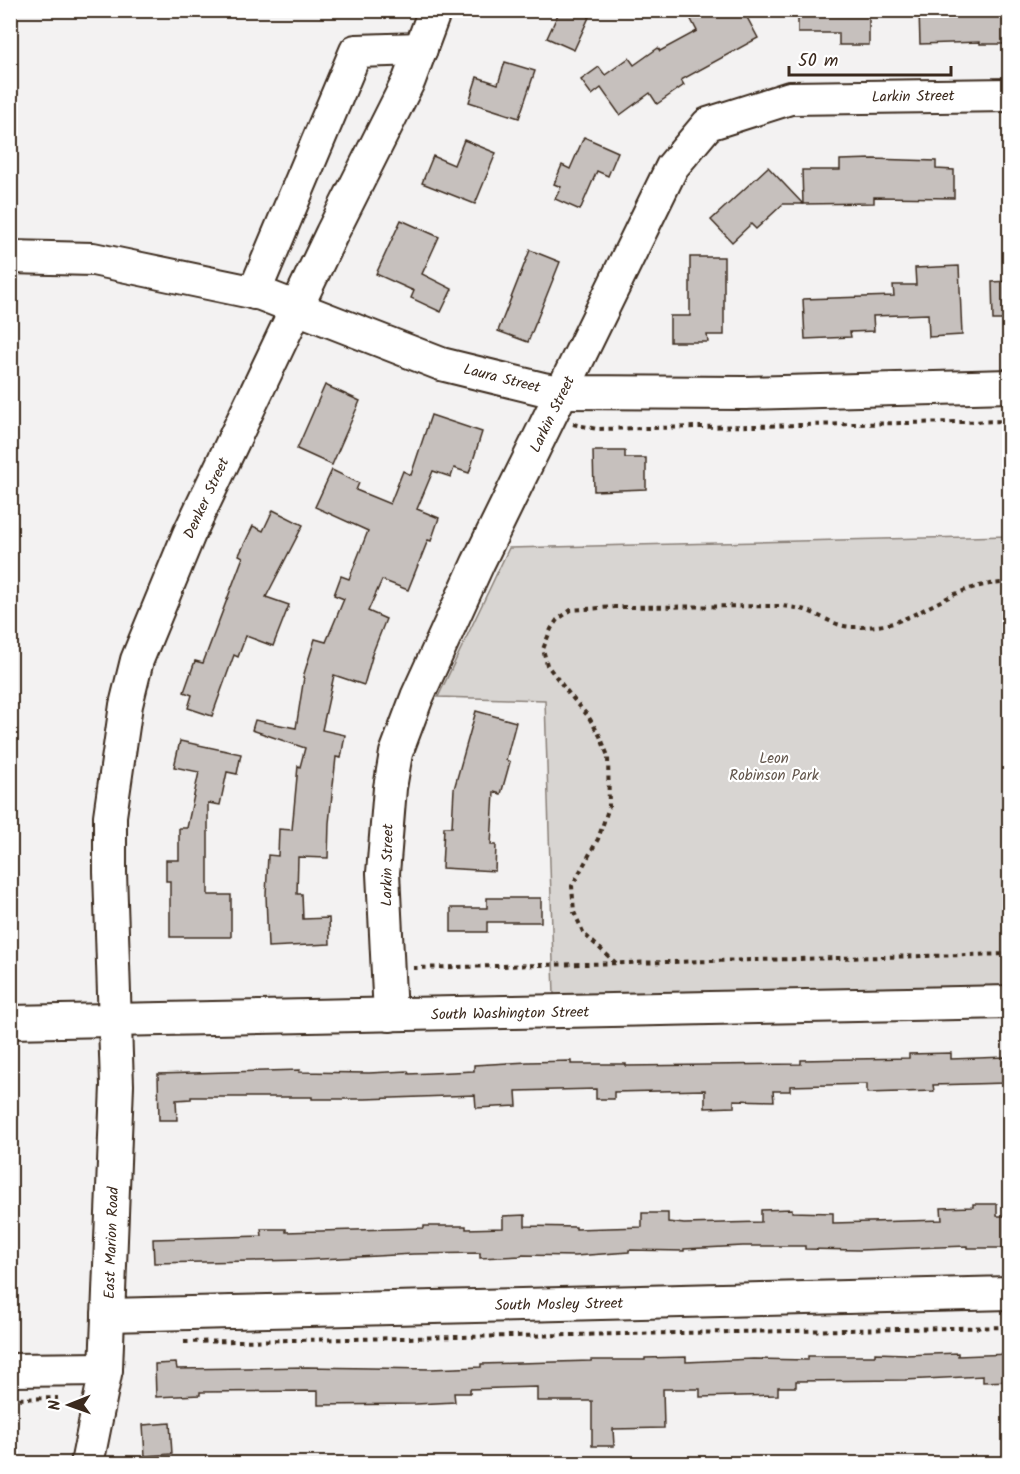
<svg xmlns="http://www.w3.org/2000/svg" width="1020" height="1474" font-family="Kalam,sans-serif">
<rect width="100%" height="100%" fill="#f3f2f2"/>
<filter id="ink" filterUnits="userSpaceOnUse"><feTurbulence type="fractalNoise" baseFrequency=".0167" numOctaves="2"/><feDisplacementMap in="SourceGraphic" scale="12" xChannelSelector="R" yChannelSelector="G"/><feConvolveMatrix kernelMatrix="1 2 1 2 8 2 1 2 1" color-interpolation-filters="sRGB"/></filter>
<g filter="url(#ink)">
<polygon fill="#d8d5d2" stroke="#8a8078" stroke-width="1.5" points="1009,536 1009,987 554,995 545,700 438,697 509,548"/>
<g fill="#c6c0bd" stroke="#3b2a1e" stroke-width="1.5">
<polygon points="560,10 581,10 590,15 574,50 547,38"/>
<polygon points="686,10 743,10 758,38 681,80 684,85 657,104 650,93 620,115 601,88 592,95 581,80 599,67 605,75 629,58 634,65 658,48 660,51 697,31"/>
<polygon points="798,10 869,10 869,45 839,45 839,33 798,33"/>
<polygon points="919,10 948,10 948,12 1010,11 1010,44 980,44 980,42 920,44"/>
<polygon points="505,62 535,71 519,118 469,102 477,77 498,84"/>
<polygon points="584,137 618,152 608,176 597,171 580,210 555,199 561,187 554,184 562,165 570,169"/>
<polygon points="464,140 496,153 475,204 422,183 433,156 454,165"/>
<polygon points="873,159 936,161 936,169 954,170 954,198 874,197 874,203 803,204 802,170 840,170 840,160"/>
<polygon points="768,167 803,204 783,204 756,229 751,224 732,242 711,220"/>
<polygon points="401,220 439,237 422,274 452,289 441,312 411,298 414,291 376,274"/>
<polygon points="530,250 560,262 528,342 498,331"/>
<polygon points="690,257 724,257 724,335 707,335 708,342 670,342 670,316 690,316"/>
<polygon points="959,266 962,335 929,337 928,314 873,316 874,331 850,332 851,337 805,339 803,299 894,296 893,285 916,285 915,268"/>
<polygon points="1010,281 1010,320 993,320 992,282"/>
<polygon points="325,385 360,401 332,465 297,449"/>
<polygon points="431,415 482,432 469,473 454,468 451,477 433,471 417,509 439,518 431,541 428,540 408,590 382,580 368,611 386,619 371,657 372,657 364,685 334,675 322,730 345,735 341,758 336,757 329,823 328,858 298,857 297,894 302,894 303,919 329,918 330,944 268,947 266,895 268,855 278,856 279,829 292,830 298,766 300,767 305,748 252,730 255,720 296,728 304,677 303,677 315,639 326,642 344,599 334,595 341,576 349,579 368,531 315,507 332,470 359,483 356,490 390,504 403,471 411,475"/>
<polygon points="593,451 625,451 625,458 646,458 646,489 594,491"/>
<polygon points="273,510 303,525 266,597 289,605 273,646 246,636 238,657 234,655 212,716 188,708 192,695 184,692 195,661 203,663 243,557 239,555 253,526 263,531"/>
<polygon points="476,711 516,722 506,760 510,762 501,794 494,792 491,845 496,845 495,871 442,868 444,827 452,827 454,789"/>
<polygon points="180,741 241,754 237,774 227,772 220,805 208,803 208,895 231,895 231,937 170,937 170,881 166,881 166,860 179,860 179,828 187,828 199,772 174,767"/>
<polygon points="487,898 541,898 541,922 487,922 487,932 451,932 451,908 487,908"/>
<polygon points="951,1053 951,1059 1005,1057 1006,1083 933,1085 934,1091 867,1093 867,1084 790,1086 790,1091 773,1091 774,1101 734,1100 734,1107 705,1108 705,1090 614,1092 614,1099 596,1099 596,1089 516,1091 517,1106 476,1108 475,1095 365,1099 312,1099 312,1097 191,1097 191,1099 176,1100 177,1120 159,1120 158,1074 300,1070 299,1072 369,1073 408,1071 409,1074 474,1071 474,1065 528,1062 571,1061 571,1064 626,1064 626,1066 801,1064 801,1060 909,1058 909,1054"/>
<polygon points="973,1204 997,1204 997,1216 1010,1216 1010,1248 967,1248 967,1246 859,1250 805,1249 805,1246 743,1246 684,1249 684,1251 629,1250 629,1252 575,1256 521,1255 521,1256 480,1258 480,1253 413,1254 304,1260 154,1263 153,1239 262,1236 261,1229 286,1229 286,1232 424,1228 424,1226 466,1226 466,1229 503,1228 503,1216 525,1215 525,1226 576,1227 576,1229 642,1227 642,1213 668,1213 668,1222 684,1224 761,1222 761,1210 792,1209 792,1212 833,1213 833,1223 942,1220 941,1208 973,1207"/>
<polygon points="875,1353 905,1354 905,1355 958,1353 958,1356 1010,1354 1010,1381 983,1382 983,1376 905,1380 796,1381 796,1387 778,1387 778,1395 700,1397 700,1389 663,1389 664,1428 613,1429 614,1446 592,1446 592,1401 537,1401 537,1387 470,1389 470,1393 454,1393 455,1402 416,1404 318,1405 318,1391 200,1392 200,1395 156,1397 155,1364 176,1363 177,1369 307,1367 431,1369 481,1367 481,1364 591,1361 591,1360 645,1360 645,1358 686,1357 686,1362 753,1359 808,1360 808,1356 875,1356"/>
<polygon points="170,1423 172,1454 145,1456 143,1425"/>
</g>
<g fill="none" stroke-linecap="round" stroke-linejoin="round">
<defs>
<g id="minor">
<polyline points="10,257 93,259 261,294 441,364 543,389 563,392 745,393 1010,386"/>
<polyline points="254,293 356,51 421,49"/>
<polyline points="390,1015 383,873 390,788 396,753 417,697 478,563 672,167 708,124 790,98 1010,95"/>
<polyline points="10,1022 1010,1002"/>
<polyline points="108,1315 1010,1293"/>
<polyline points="10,1370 106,1369"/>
<polyline points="87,1464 106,1369 117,1085 110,872 110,816 126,705 137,660 189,534 332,233 409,80 435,10"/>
</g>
</defs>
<use href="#minor" stroke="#3b2a1e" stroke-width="36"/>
<g stroke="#3b2a1e" stroke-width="4" stroke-dasharray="4.5 4.5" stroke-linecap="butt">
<polyline points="573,424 597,429 1010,421"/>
<path d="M616,963L584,934L574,912L572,886L598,839L609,807L608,756L600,736L588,716L570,695L547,665L543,649L551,629L557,620L571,610L615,607L782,606C790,607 798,608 805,610C823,616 836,628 857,627C868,627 883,626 893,623C936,608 960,582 1010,583"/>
<polyline points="413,968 1010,954"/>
<polyline points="184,1342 1010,1327"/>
<polyline points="10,1399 58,1398"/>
</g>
<use href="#minor" stroke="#fff" stroke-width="32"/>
</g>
</g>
<g text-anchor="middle" stroke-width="4.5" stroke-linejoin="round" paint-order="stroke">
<g font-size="15" fill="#3b2a1e" stroke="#fff">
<text transform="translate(913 96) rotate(-1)" y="5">Larkin Street</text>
<text transform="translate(502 378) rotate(14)" y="5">Laura Street</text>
<text transform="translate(552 414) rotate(-64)" y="5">Larkin Street</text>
<text transform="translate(206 498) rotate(-65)" y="5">Denker Street</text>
<text transform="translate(387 865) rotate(-89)" y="5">Larkin Street</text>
<text transform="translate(510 1013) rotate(-1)" y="5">South Washington Street</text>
<text transform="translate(111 1243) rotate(-88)" y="5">East Marion Road</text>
<text transform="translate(559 1304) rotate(-1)" y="5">South Mosley Street</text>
</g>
<g font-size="15" fill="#62554b" stroke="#fff">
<text x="774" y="763">Leon<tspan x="774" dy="17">Robinson Park</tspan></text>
</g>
</g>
<rect width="1020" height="1474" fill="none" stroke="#fff" stroke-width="36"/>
<rect x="18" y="18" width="984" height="1438" fill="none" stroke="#3b2a1e" stroke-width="2" filter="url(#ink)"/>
<g transform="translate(69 1405) rotate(269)" stroke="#ffffff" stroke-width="4.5" paint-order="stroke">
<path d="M0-4.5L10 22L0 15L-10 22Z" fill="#3b2a1e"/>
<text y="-9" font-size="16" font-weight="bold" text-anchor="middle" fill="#3b2a1e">N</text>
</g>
<path d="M789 66v9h162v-9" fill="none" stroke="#3b2a1e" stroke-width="3"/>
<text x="798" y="66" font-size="18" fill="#3b2a1e" stroke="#ffffff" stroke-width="4.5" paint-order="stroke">50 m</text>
</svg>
